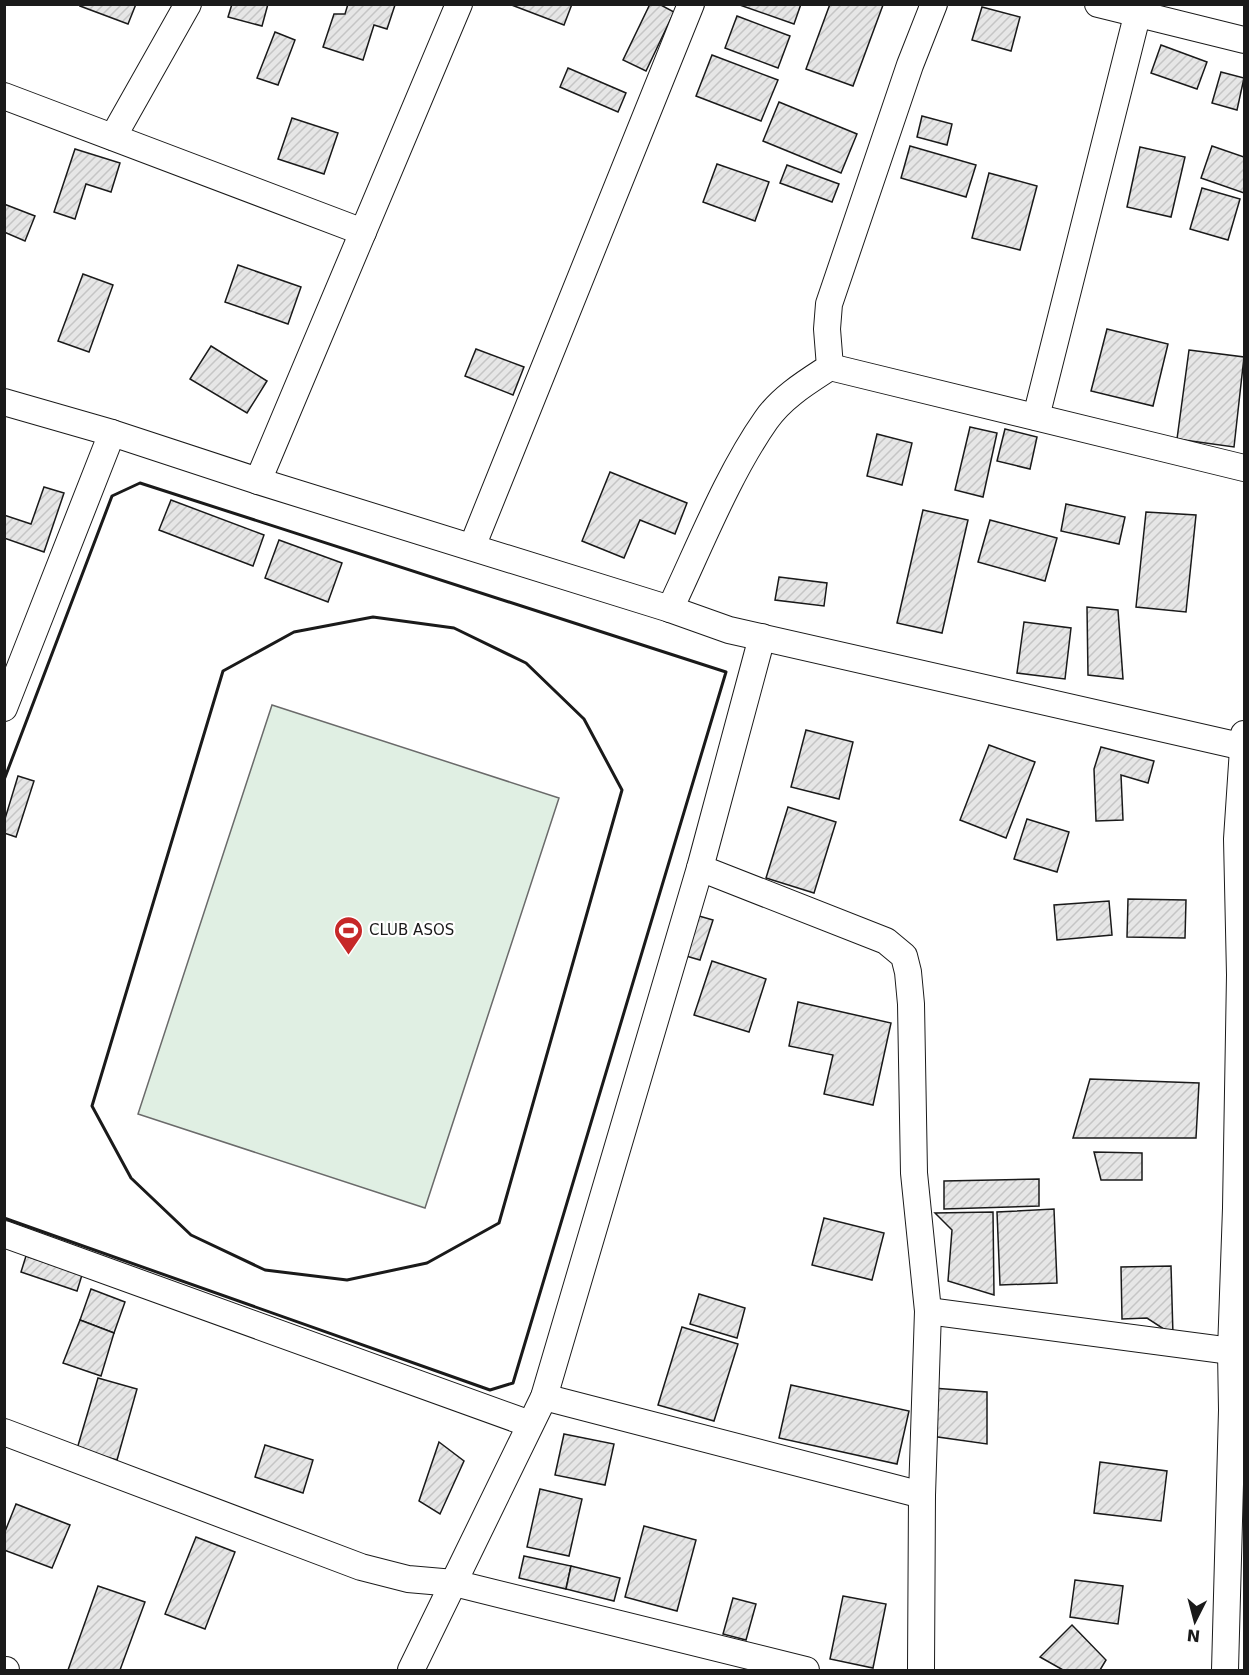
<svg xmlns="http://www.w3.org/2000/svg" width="1249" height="1675" font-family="'DejaVu Sans',sans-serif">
<defs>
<pattern id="building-hatch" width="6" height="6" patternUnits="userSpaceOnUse" patternTransform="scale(1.5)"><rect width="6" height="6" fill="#e6e6e6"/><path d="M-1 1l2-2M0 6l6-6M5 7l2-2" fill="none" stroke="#c5c5c5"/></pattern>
</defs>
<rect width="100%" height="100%" fill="#fff"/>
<polygon fill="#e0efe3" stroke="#6a6a6a" stroke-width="1.5" points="272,705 559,798 425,1208 138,1114"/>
<g fill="url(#building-hatch)" stroke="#1a1a1a" stroke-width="1.5">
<polygon points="81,4 136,4 128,24 80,6"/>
<polygon points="232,4 268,4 262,26 228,17"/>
<polygon points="348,4 395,5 387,29 374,25 363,60 323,47 334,14 345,14"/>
<polygon points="509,4 572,4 564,25"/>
<polygon points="650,4 659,4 674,12 646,71 623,60"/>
<polygon points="737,4 801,4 794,24"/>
<polygon points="830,4 883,5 853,86 806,69"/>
<polygon points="982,7 1020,17 1011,51 972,40"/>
<polygon points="737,16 790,36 778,68 725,48"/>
<polygon points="275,32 295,40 278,85 257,78"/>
<polygon points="1161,45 1207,62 1197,89 1151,73"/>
<polygon points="712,55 778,80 761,121 696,96"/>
<polygon points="568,68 626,93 618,112 560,87"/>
<polygon points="1221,72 1244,78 1237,110 1212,103"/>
<polygon points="779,102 857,134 841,173 763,141"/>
<polygon points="922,116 952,124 947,145 917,137"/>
<polygon points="292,118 338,133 324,174 278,159"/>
<polygon points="910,146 976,165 966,197 901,178"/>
<polygon points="1212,146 1244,157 1244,193 1201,178"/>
<polygon points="1140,147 1185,157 1171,217 1127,207"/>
<polygon points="75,149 120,163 111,192 86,184 75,219 54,212"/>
<polygon points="717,164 769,182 755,221 703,202"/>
<polygon points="787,165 839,184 832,202 780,183"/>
<polygon points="989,173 1037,186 1020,250 972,238"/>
<polygon points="1202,188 1240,199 1228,240 1190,229"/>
<polygon points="4,204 35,216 25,241 4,232"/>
<polygon points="238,265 301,287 288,324 225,302"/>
<polygon points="83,274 113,285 89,352 58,341"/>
<polygon points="1107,329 1168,344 1153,406 1091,391"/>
<polygon points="211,346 267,381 247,413 190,379"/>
<polygon points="476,349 524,367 513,395 465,376"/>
<polygon points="1189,350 1244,357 1234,447 1177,439"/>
<polygon points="970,427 997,433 983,497 955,490"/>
<polygon points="1005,429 1037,437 1030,469 997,461"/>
<polygon points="877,434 912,443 902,485 867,476"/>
<polygon points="610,472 687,503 675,534 640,520 624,558 582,541"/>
<polygon points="44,487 64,493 44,552 4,538 4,515 31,524"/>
<polygon points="171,500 264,535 253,566 159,530"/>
<polygon points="1066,504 1125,517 1119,544 1061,531"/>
<polygon points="923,510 968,520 942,633 897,623"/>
<polygon points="1146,512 1196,515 1186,612 1136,607"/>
<polygon points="990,520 1057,538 1045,581 978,562"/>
<polygon points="279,540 342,563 328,602 265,578"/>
<polygon points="779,577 827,583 824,606 775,600"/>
<polygon points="1087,607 1118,610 1123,679 1088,675"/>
<polygon points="1024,622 1071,628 1065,679 1017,673"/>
<polygon points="806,730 853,742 839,799 791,787"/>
<polygon points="989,745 1035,762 1006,838 960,820"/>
<polygon points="1101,747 1154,761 1148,783 1121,775 1123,820 1096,821 1094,769"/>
<polygon points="18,776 34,781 16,837 4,833 4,822"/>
<polygon points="788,807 836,822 814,893 766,878"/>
<polygon points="1027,819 1069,832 1057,872 1014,859"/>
<polygon points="1128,899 1186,900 1185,938 1127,937"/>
<polygon points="1109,901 1112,935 1057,940 1054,905"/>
<polygon points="699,916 713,920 700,960 686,956"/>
<polygon points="712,961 766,979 749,1032 694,1015"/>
<polygon points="798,1002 891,1023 873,1105 824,1094 833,1055 789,1046"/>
<polygon points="1090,1079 1199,1083 1196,1138 1073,1138"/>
<polygon points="1094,1152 1142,1153 1142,1180 1101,1180"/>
<polygon points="1039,1179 1039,1206 944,1209 944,1181"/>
<polygon points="1054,1209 1057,1283 1000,1285 997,1212"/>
<polygon points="993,1212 994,1295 948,1281 952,1230 935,1213"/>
<polygon points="824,1218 884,1233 872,1280 812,1265"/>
<polygon points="26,1256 82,1275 77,1291 21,1272"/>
<polygon points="1171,1266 1173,1335 1147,1318 1122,1319 1121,1267"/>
<polygon points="91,1289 125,1302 114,1333 80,1320"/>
<polygon points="699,1294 745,1308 737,1338 690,1324"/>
<polygon points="80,1320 114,1333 101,1376 63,1363"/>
<polygon points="682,1327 738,1344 714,1421 658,1405"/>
<polygon points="98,1378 137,1389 117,1460 77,1449"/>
<polygon points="791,1385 909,1411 897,1464 779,1438"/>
<polygon points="932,1388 987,1392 987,1444 931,1436"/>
<polygon points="564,1434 614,1444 605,1485 555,1475"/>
<polygon points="439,1442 464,1461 440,1514 419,1501"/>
<polygon points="265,1445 313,1460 303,1493 255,1477"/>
<polygon points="1100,1462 1167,1471 1161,1521 1094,1513"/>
<polygon points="540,1489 582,1499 569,1556 527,1547"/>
<polygon points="16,1504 70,1525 52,1568 4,1550 4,1534"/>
<polygon points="644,1526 696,1540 677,1611 625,1597"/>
<polygon points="196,1537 235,1552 205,1629 165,1614"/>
<polygon points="524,1556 571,1566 566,1589 519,1578"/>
<polygon points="571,1566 620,1578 614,1601 566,1589"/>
<polygon points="1075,1580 1123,1586 1118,1624 1070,1617"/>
<polygon points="98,1586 145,1602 120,1670 68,1670"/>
<polygon points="843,1596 886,1604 873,1668 830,1659"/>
<polygon points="733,1598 756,1604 746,1640 723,1634"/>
<polygon points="1072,1625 1106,1660 1100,1670 1063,1670 1040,1657"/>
</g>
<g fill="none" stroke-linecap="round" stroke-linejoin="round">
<defs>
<g id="minor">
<polyline points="1098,4 1244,40"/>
<polyline points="4,96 363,232"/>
<polyline points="113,137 188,4"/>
<polyline points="830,367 1244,468"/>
<polyline points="4,402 112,433 258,481 670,609 729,630 1244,747"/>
<polyline points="1036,417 1140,4"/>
<polyline points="258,481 459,4"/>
<polyline points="472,547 691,4"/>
<path d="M670,609C699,548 728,474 766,420C782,397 807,382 830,367L827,329L829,304L910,65L934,4"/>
<polyline points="4,708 112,433"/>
<polyline points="700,868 886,941 904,956 908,972 911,1004 914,1173 928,1311 922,1495 921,1670"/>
<polyline points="4,1234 530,1424"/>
<polyline points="928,1311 1231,1351"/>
<polyline points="544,1397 922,1495"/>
<polyline points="4,1432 361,1567 408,1579 454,1583 806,1670"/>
<polyline points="4,1670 6,1670"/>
<polyline points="411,1670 544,1397 700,868 762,637"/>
<polyline points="1225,1670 1232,1410 1231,1351 1236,1208 1240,975 1237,839 1244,734"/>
</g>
</defs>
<use href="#minor" stroke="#1a1a1a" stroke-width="28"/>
<use href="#minor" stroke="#fff" stroke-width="26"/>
<g stroke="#1a1a1a" stroke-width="3">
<polygon points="373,617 454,628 526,663 584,719 622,790 499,1223 427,1263 347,1280 265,1270 191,1235 131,1178 92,1106 223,671 294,632"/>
<polyline points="4,780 112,496 140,483 726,672 513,1383 490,1390 4,1218"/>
</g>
</g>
<defs>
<symbol id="stadium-pin" viewBox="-11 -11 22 30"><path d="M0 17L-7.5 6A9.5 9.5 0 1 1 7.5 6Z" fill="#c62828" stroke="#fff"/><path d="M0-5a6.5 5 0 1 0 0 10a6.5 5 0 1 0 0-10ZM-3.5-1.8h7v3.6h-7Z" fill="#fff"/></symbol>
</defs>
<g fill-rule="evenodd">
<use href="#stadium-pin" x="332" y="914" width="33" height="45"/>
</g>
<g text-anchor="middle" stroke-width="4.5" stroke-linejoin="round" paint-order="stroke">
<g font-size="15" fill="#1a1a1a" stroke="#fff" text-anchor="start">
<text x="369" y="935">CLUB ASOS</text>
</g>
</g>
<rect width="1249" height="1675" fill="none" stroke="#1a1a1a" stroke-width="12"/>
<g transform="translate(1195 1621) rotate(186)" stroke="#ffffff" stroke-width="4.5" paint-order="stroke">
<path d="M0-4.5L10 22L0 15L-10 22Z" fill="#1a1a1a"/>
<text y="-9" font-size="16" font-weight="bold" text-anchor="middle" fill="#1a1a1a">N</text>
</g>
</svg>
